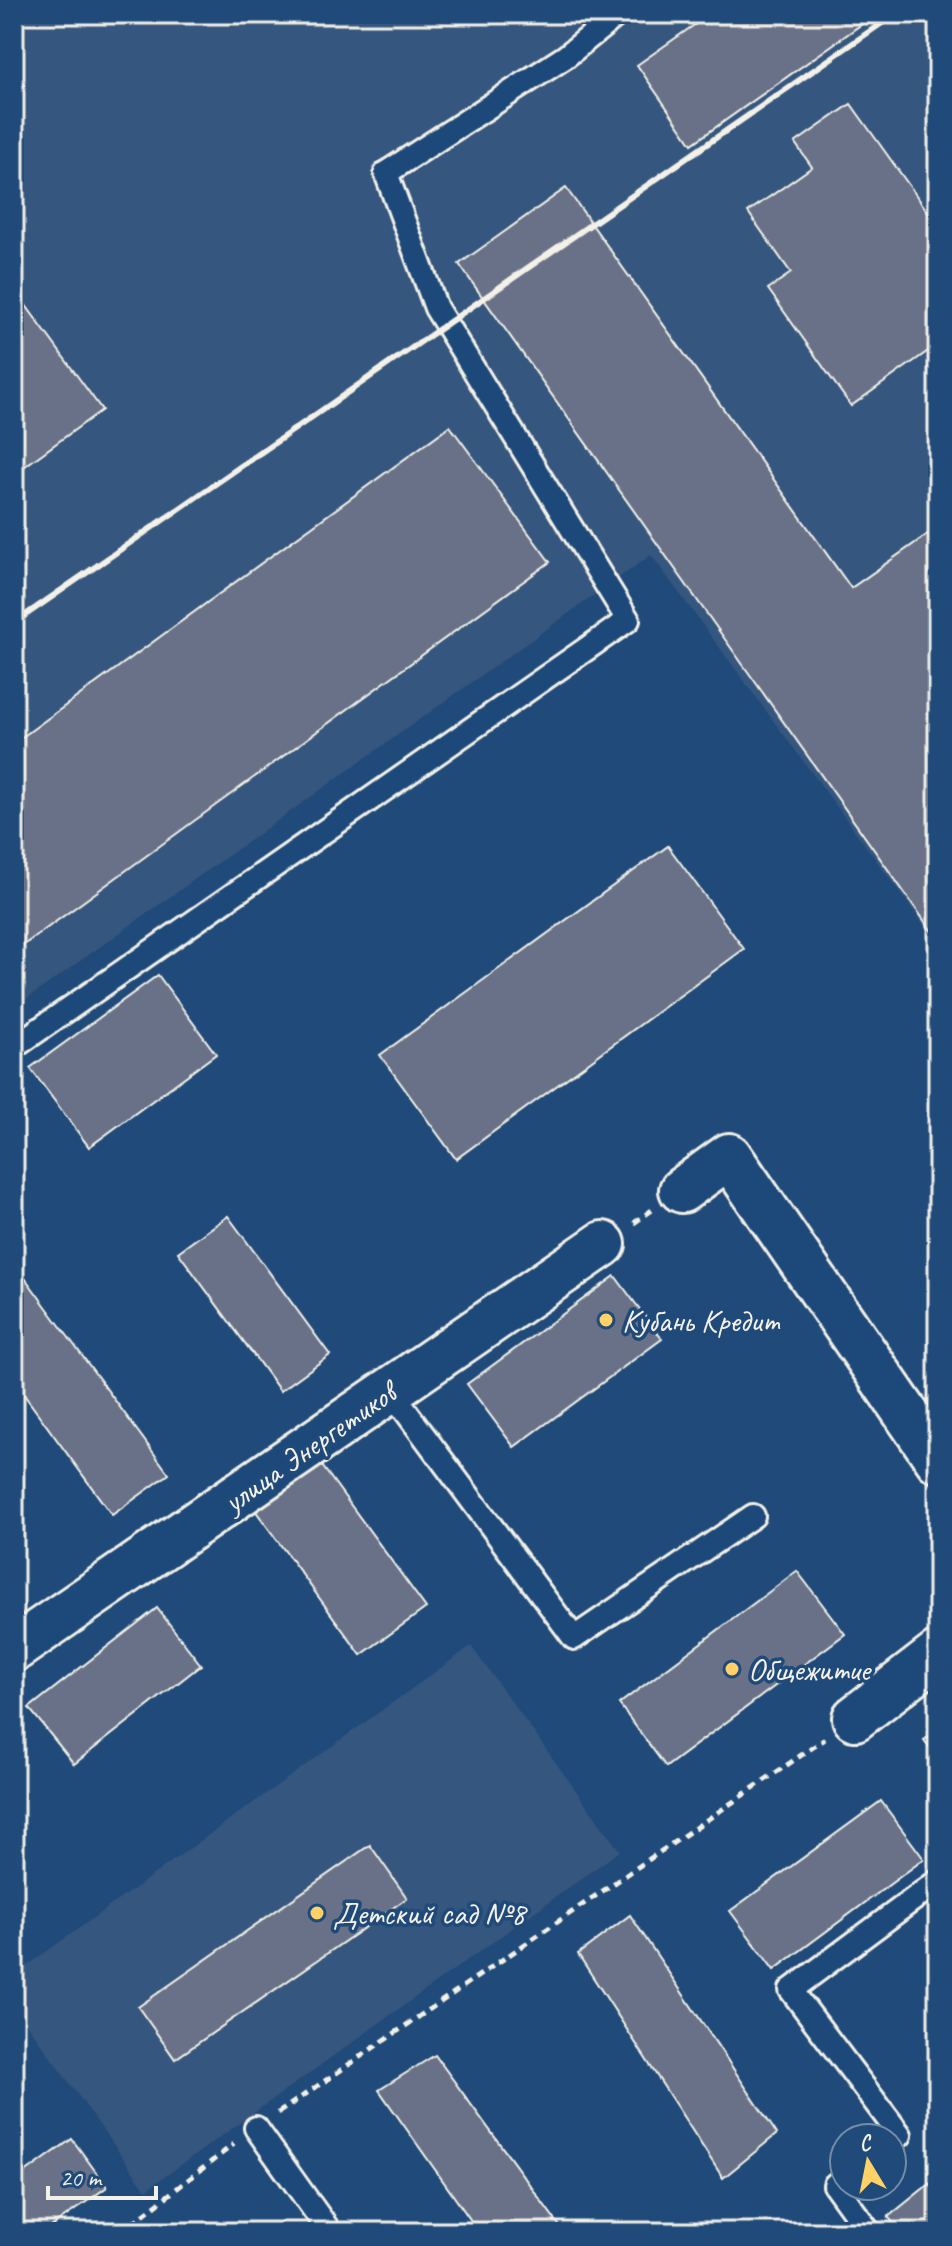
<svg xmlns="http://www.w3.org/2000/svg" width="952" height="2246" font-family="Caveat,sans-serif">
<rect width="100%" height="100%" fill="#1f4a7a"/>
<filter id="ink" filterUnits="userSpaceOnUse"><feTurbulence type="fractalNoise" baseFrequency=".0125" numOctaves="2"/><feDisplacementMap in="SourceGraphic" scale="16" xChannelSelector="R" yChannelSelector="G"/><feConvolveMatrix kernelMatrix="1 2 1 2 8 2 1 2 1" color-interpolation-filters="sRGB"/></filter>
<g filter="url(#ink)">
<g fill="#35567e">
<polygon points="14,14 938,14 938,944 651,555 14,1008"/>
<polygon points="471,1646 620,1851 146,2190 14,2006 14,1975"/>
</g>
<g fill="#677187" stroke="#f4f1e8" stroke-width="2">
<polygon points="710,14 876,14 692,144 637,65"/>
<polygon points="851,104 938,226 938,344 851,406 768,289 791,273 748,212 812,167 795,143"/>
<polygon points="566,188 851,588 938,527 938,940 459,264"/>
<polygon points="14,289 102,410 14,474"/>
<polygon points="450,426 550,562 14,952 14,743"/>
<polygon points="668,846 744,949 456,1159 380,1055"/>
<polygon points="158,975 216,1054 89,1147 30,1068"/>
<polygon points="228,1216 330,1355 280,1391 178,1252"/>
<polygon points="14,1263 169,1474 112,1515 14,1381"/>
<polygon points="615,1276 662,1339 514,1447 467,1384"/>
<polygon points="320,1463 426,1608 361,1655 255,1510"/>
<polygon points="797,1571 845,1634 666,1767 619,1704"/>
<polygon points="157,1608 201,1665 74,1764 29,1708"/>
<polygon points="938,1730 938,1759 924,1740"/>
<polygon points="881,1801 924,1859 774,1970 730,1911"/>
<polygon points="370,1845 407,1898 175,2059 138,2007"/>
<polygon points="630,1915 777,2134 723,2178 578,1954"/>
<polygon points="435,2055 564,2232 479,2232 379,2090"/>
<polygon points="72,2139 107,2187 44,2232 14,2232 14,2181"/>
<polygon points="934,2180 938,2186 938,2232 901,2232 888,2217"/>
</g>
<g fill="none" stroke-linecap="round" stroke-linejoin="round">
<defs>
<g id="lane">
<polyline points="14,1047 628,620 436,308 386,173 565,57 618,14"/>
<polyline points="390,1390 574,1638 753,1516"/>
<polyline points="256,2128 330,2232"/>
<polyline points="892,2141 900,2135 791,1990 938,1881"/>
<polyline points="844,2178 835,2185 869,2232"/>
</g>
<g id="street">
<polyline points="682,1190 729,1156 938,1460"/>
<polyline points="14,1649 603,1244"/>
<polyline points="855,1718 938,1654"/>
</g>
</defs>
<use href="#lane" stroke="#f4f1e8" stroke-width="28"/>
<use href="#street" stroke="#f4f1e8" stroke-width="50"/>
<g stroke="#f4f1e8" stroke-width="5" stroke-dasharray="8 6" stroke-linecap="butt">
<polyline points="634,1223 652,1210"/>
<polyline points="278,2113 825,1739"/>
<polyline points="121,2232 234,2144"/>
</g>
<use href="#lane" stroke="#1f4a7a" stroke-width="22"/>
<use href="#street" stroke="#1f4a7a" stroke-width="44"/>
<polyline stroke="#f4f1e8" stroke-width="6" points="14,623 895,14"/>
</g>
</g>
<g fill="#ffd166" stroke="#1f4a7a" stroke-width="3">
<circle cx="606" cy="1320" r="8"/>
<circle cx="732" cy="1669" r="8"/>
<circle cx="317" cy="1913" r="8"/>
</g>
<g text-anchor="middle" stroke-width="7" stroke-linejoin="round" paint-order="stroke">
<g font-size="32" fill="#f4f1e8" stroke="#1f4a7a" text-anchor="start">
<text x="622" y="1331">Кубань Кредит</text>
<text x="748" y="1680">Общежитие</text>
<text x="333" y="1924">Детский сад №8</text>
</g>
<g font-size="32" fill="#f4f1e8" stroke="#1f4a7a">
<text transform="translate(309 1447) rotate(-35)" y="11">улица Энергетиков</text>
</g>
</g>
<rect width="952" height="2246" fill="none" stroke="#1f4a7a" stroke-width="48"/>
<rect x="24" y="24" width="904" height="2198" fill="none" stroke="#f4f1e8" stroke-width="3" filter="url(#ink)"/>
<g transform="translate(868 2162) rotate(350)"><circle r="38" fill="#1f4a7a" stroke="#748da6" stroke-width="2"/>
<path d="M0-6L14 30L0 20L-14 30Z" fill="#ffd166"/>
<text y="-12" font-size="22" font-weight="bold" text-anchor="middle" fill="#f4f1e8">С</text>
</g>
<path d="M48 2186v12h108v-12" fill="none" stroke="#f4f1e8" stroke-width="4"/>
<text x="60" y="2186" font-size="24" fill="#f4f1e8" stroke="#1f4a7a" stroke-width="6" paint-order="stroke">20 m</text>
</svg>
